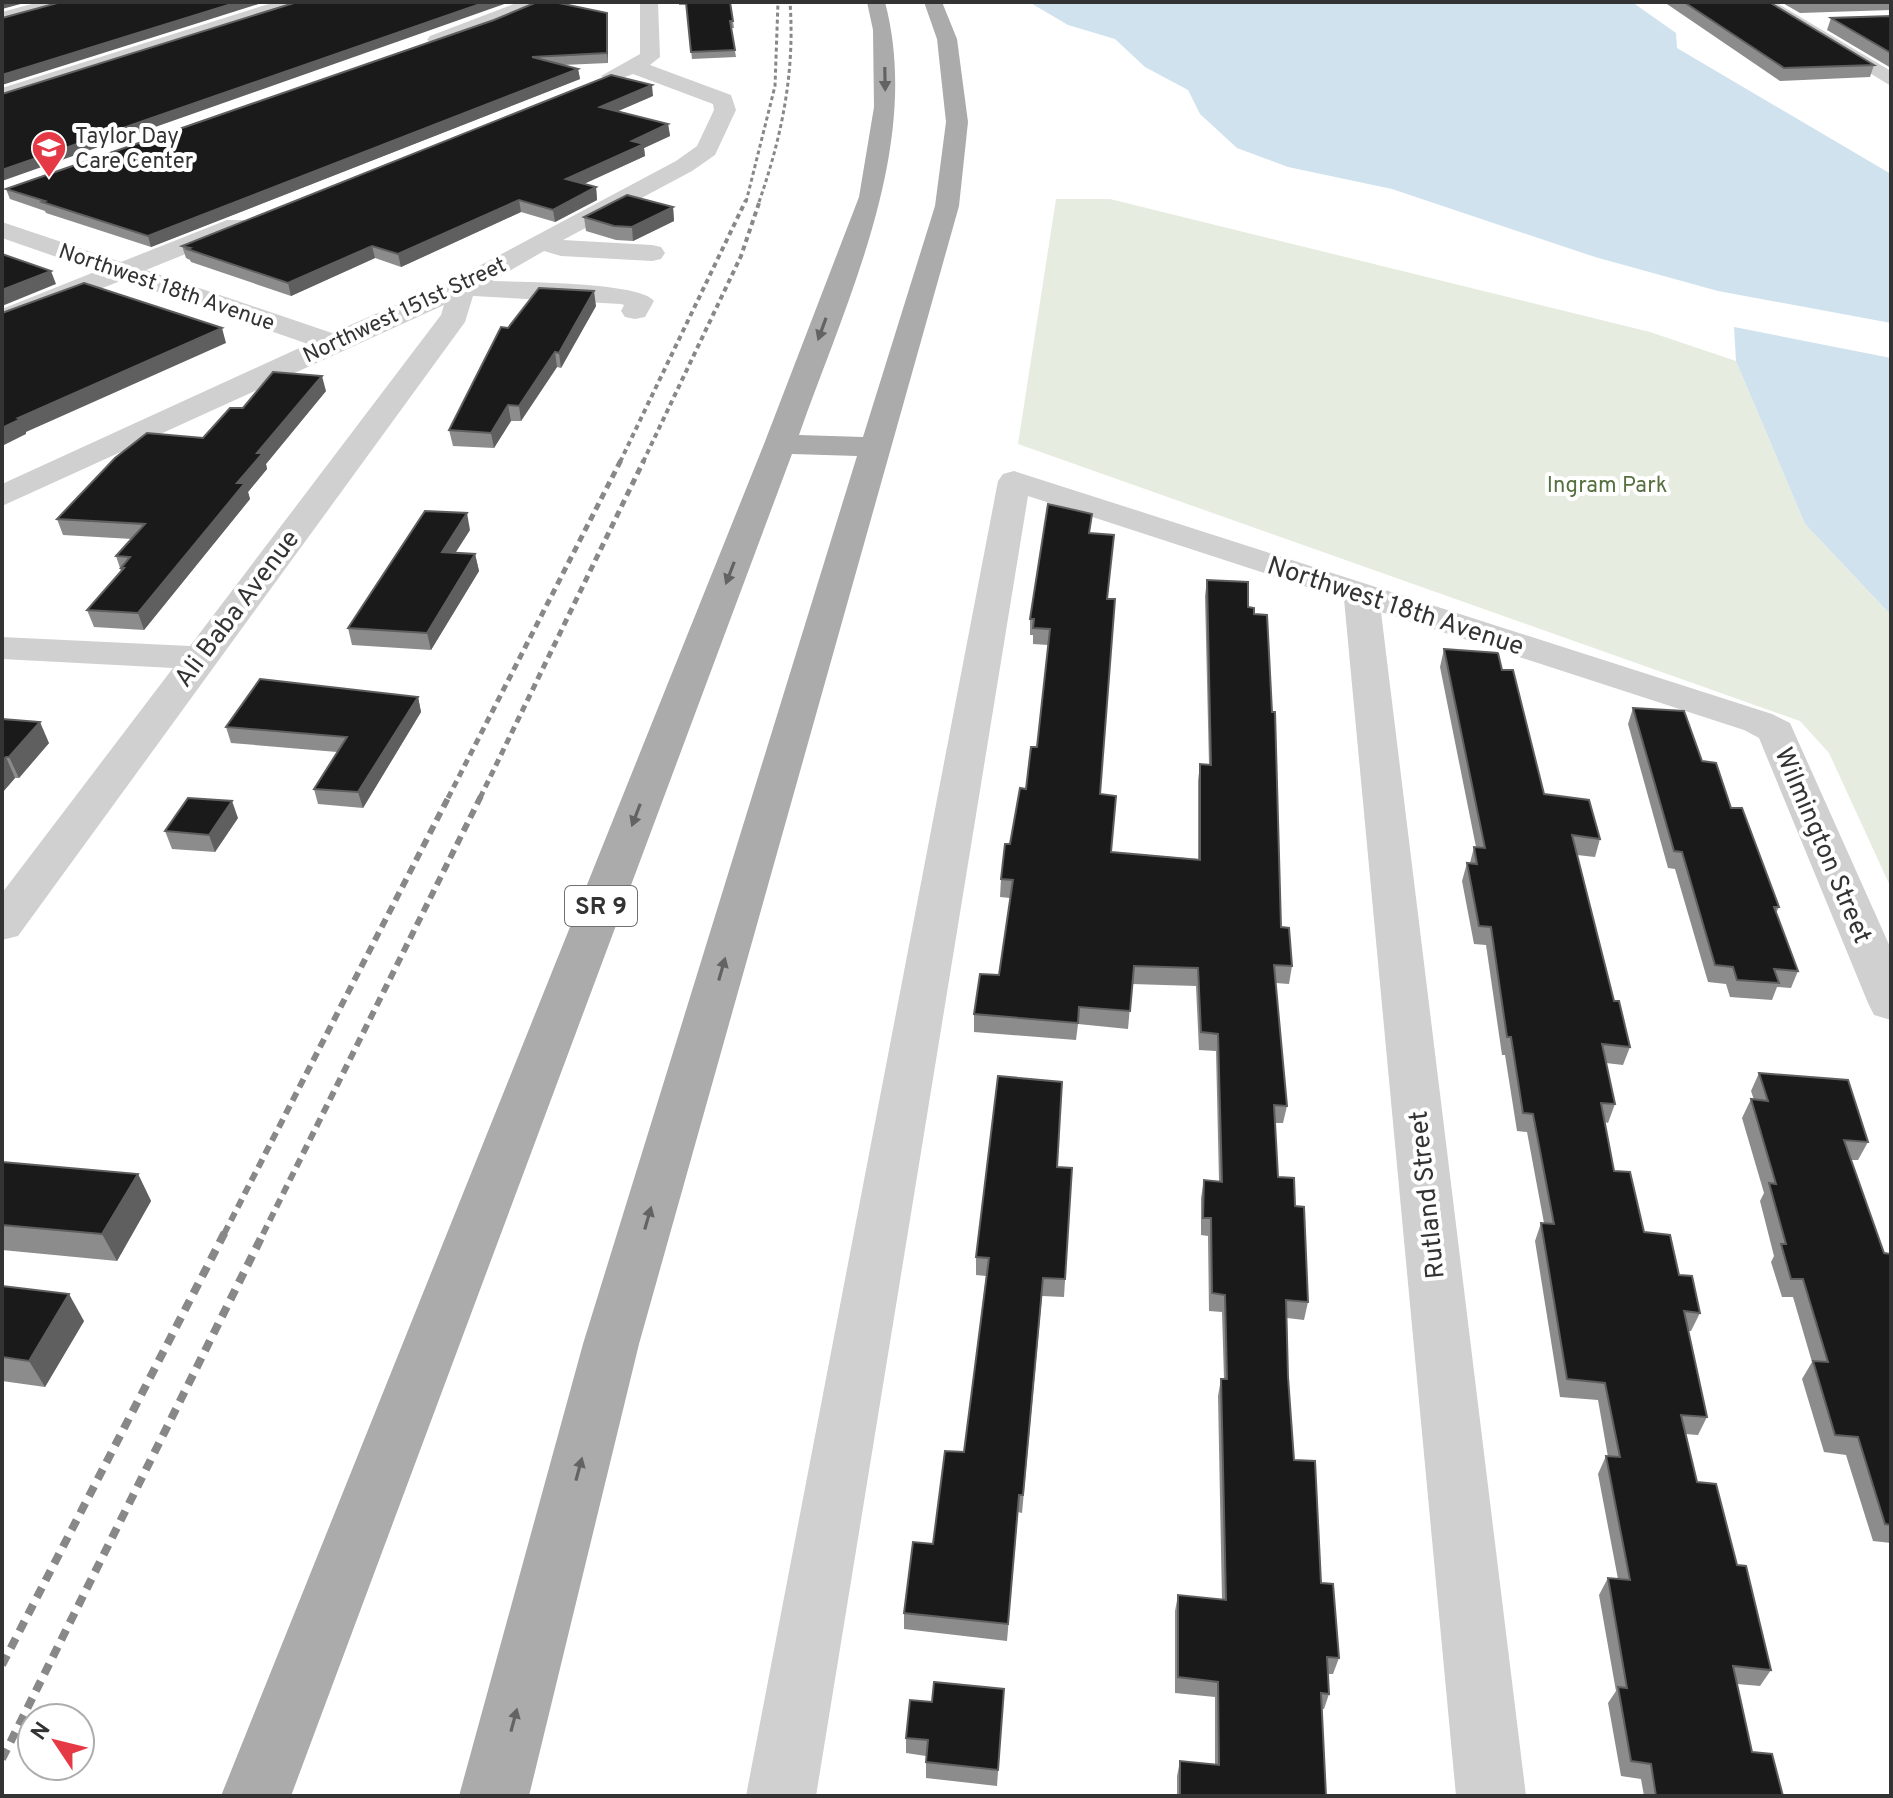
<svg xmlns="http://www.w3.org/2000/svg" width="1893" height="1798" font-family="Overpass,sans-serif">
<rect width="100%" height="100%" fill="#fff"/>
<polygon fill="#e6ecdf" points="1056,199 1110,199 1650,332 1736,361 1805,524 1891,615 1891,888 1829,753 1800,721 1018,444"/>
<g fill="#cfe2ee">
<polygon points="1029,2 1632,2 1676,33 1677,48 1891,174 1891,323 1718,291 1595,257 1392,189 1288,167 1237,148 1200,114 1188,90 1145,67 1115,39 1068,25"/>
<polygon points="1734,327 1891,358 1891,615 1805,524 1736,361"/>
</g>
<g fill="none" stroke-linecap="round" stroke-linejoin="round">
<g fill="#d0d0d0" fill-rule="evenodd">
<polygon points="39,2 69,2 67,6 2,24 2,12"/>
<polygon points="275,2 304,2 302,6 2,101 2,88"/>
<polygon points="519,2 545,2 543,6 444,44 437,46 427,40 430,36"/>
<path d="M640,2H658L660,57L650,65L731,95L736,110L715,155L692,171L563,240L652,245L661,247L665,253L661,259L652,261L561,256L544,251L492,281C520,282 641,282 654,301L645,317L635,319L625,317L621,311L624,305L621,304L473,296L465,322L18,936L2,940V893L173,668L2,659V637L190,646L441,315L444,305L2,506V484L308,344L123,280L2,327V309L97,271L2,238V222L121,262L227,220H245L249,225L245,230L146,270L332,333L451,281L676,161L697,146L714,110L713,104L633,74L612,82L601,76L640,54Z"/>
<polygon points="1753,2 1775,2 1891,71 1891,86"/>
<polygon points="1014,471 1772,714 1790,723 1891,949 1891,1020 1874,1015 1868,1003 1759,738 1744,730 1381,612 1526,1796 1456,1796 1344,599 1028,496 816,1796 746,1796 998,481 1003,474"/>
</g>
<path fill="#ababab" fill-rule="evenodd" d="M867,2H885C923,146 846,301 799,435L863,437L935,206L946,122L937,39L924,2H942L957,39L968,122L959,206L639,1344L529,1796H459L583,1344L857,456L792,454L291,1796H221L764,444L859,197L874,107L873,30Z"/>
<g stroke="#888" stroke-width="3" stroke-dasharray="4 3" stroke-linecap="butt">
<polyline points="746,202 775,86 778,2"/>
<path d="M759,202C782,136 795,72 790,2"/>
</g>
<g stroke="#888" stroke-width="4" stroke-dasharray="5 4" stroke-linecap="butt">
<polyline points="620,462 746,200"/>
<polyline points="643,462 741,256 760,200"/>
</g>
<g stroke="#888" stroke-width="5" stroke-dasharray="7 5" stroke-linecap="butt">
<polyline points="448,798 621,460"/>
<polyline points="480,798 644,460"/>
</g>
<g stroke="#888" stroke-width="6" stroke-dasharray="9 6" stroke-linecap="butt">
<polyline points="224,1234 449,796"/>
<polyline points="263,1234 481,796"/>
</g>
<g stroke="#888" stroke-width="8" stroke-dasharray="11 8" stroke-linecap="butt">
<polyline points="2,1665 225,1232"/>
<polyline points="2,1759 264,1232"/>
</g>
</g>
<g fill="#8c8c8c">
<polygon points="679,2 730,2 733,21 734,28 731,28 736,57 692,59 686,5 679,5"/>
<polygon points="1664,2 1769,2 1874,65 1870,77 1780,81"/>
<polygon points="1781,2 1891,2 1891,10 1800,13"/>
<polygon points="607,13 608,63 563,65 578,69 580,79 151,247 46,213 45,211 10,199 6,189"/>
<polygon points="1891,16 1891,68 1827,30 1831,18"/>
<polygon points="653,96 618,111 668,124 670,136 644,148 645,156 584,184 596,187 597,200 555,222 521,212 401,267 375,258 291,296 191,262 190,260 186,258 182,246"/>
<polygon points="673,207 674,221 633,241 616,240 586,231 584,217"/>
<polygon points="596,306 561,368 557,367 521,421 511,421 494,448 453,446 449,430 508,328"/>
<polygon points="326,391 266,464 267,469 248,492 250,499 144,630 94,627 87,610 121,571 116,556 132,539 63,535 57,519 203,438 243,408"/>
<polygon points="470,530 455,553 475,554 479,571 431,650 352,645 348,628"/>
<polygon points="1091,533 1108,599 1100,794 1111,852 1198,859 1198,781 1200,764 1209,765 1205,596 1207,580 1248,607 1254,614 1281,927 1292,966 1289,984 1276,983 1287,1106 1283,1123 1275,1123 1278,1177 1295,1206 1308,1302 1304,1320 1287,1318 1288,1377 1294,1460 1339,1658 1333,1674 1328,1674 1329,1694 1324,1709 1322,1709 1326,1796 1177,1796 1177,1776 1180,1761 1215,1764 1215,1697 1175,1693 1175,1611 1178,1595 1222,1600 1218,1396 1221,1379 1224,1379 1222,1312 1209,1311 1208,1236 1201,1235 1201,1198 1204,1180 1219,1181 1216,1051 1199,1050 1196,986 1132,984 1128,1029 1078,1024 1076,1040 974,1032 974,1014 999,975 1010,898 1000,897 1001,879 1037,747 1048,645 1033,644 1033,635 1030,635 1030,619"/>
<polygon points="1444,649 1502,670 1544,794 1600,839 1595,857 1577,855 1614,1001 1630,1047 1623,1065 1606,1063 1615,1104 1608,1123 1605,1122 1614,1171 1644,1232 1679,1275 1700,1313 1691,1331 1688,1331 1707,1417 1698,1435 1685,1434 1697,1482 1737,1565 1771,1670 1760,1686 1737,1684 1752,1752 1783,1796 1644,1796 1641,1779 1621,1776 1608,1703 1616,1691 1599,1595 1608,1578 1618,1579 1598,1474 1606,1456 1608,1457 1598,1400 1560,1397 1535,1241 1541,1223 1544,1223 1527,1132 1517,1131 1505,1055 1502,1055 1486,945 1474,944 1462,881 1467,863 1470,863 1474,847 1476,847 1440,667"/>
<polygon points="418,697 421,712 363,808 318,804 314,789 337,752 231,743 226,727"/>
<polygon points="1633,708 1702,761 1731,808 1779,907 1776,913 1798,971 1791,988 1777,987 1772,1000 1730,997 1726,984 1708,982 1675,869 1668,868 1628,724"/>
<polygon points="2,719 49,743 19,778 15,778 2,793"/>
<polygon points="238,818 215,852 172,849 165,831"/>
<polygon points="1759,1073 1868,1142 1858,1160 1851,1160 1884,1253 1891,1254 1891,1543 1873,1541 1846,1455 1824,1452 1802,1379 1812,1362 1793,1297 1782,1297 1771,1262 1774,1256 1760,1201 1764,1193 1742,1118 1751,1099 1754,1100 1751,1091"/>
<polygon points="2,1162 138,1174 151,1201 117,1261 2,1250"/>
<polygon points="1057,1167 1072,1168 1064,1297 1042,1296 1022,1513 1018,1512 1007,1641 904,1629 904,1613 933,1544 964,1452 986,1276 976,1275 976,1257"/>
<polygon points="2,1286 84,1321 45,1387 2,1381"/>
<polygon points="1004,1689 997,1786 926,1778 926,1756 906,1753 906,1738 932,1702"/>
</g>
<g fill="#5f5f5f">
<polygon points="2,2 28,2 2,9"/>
<polygon points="238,2 265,2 2,85 2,75"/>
<polygon points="486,2 510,2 2,181 2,170"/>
<polygon points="607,13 608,22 608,63 607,53"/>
<polygon points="578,69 580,79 151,247 148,236"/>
<polygon points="652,85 653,96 602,118 600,107"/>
<polygon points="668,124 670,136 644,148 645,156 568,191 566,179 632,141"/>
<polygon points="596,187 597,200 555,222 553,210"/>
<polygon points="519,200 521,212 401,267 398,254"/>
<polygon points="673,207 674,221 633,241 632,227"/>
<polygon points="372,246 375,258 291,296 288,283"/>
<polygon points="51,271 56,284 2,306 2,290"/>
<polygon points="594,291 596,306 561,368 559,353"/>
<polygon points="222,328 226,343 26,432 26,434 2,446 2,428 18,418"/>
<polygon points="555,352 557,367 521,421 519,406"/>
<polygon points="322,376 326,391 266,464 267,469 248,492 250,499 144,630 138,613 237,483 257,453"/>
<polygon points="508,405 511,421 494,448 491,433"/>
<polygon points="467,513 470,530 445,569 442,552"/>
<polygon points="475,554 479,571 431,650 427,633"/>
<polygon points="418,697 421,712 363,808 358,792"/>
<polygon points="40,722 49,743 19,778 9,757"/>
<polygon points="6,757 15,778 2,793 2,761"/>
<polygon points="232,801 238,818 215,852 209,835"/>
<polygon points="138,1174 151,1201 117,1261 102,1234"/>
<polygon points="69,1294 84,1321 45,1387 29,1361"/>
</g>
<g fill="#1a1a1a" stroke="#5f5f5f" stroke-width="2">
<polygon points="61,2 238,2 2,75 2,18"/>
<polygon points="297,2 486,2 2,170 2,94"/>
<polygon points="537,2 554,2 607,13 607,53 532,57 578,69 148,236 42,202 45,201 6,189 494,20"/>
<polygon points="686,2 730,2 733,21 730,21 735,50 691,52"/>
<polygon points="1684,2 1769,2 1874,65 1784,68"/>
<polygon points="1891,16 1891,53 1831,18"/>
<polygon points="611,75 652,85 600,107 668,124 632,141 644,144 566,179 596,187 553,210 519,200 398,254 372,246 288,283 187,249 190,248 182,246"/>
<polygon points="627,195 673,207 632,227 614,226 584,217"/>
<polygon points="2,254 51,271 2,290"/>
<polygon points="84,283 222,328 18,418 21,419 2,428 2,313"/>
<polygon points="539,288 594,291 559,353 555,352 519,406 508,405 491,433 449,430 501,327 508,328"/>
<polygon points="273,372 322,376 257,453 263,453 237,483 245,483 138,613 87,610 124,568 121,568 130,557 116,556 145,524 57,519 115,458 147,433 203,438 230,408 243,408"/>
<polygon points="1048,504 1092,514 1089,533 1114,535 1107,599 1115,599 1100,794 1116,796 1111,852 1200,860 1200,764 1211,765 1207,580 1248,582 1248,607 1254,608 1254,614 1267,615 1272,712 1275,712 1281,927 1289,928 1292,966 1274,965 1287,1106 1274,1105 1278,1177 1294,1178 1295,1206 1304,1207 1308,1302 1286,1300 1288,1377 1294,1460 1315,1461 1321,1583 1333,1584 1339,1658 1327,1657 1329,1694 1321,1693 1326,1796 1180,1796 1180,1761 1219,1765 1218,1682 1178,1677 1178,1595 1226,1600 1221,1379 1227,1379 1225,1295 1212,1293 1211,1218 1203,1218 1204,1180 1222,1182 1218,1034 1201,1032 1198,968 1134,966 1130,1011 1079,1007 1078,1023 974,1014 980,974 999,975 1013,880 1001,879 1005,844 1010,844 1020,788 1026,789 1031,747 1037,747 1050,629 1033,628 1034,619 1030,619"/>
<polygon points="425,511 467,513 442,552 475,554 427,633 348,628"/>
<polygon points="1444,649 1498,653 1502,670 1513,670 1544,794 1589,800 1600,839 1572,835 1614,1001 1619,1001 1630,1047 1602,1044 1615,1104 1601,1103 1614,1171 1630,1172 1644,1232 1670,1235 1679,1275 1692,1276 1700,1313 1684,1311 1707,1417 1681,1415 1697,1482 1716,1484 1737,1565 1746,1566 1771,1670 1733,1666 1752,1752 1772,1754 1783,1796 1656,1796 1651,1764 1631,1761 1618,1687 1627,1688 1608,1578 1630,1580 1606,1456 1620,1457 1605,1383 1567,1379 1541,1223 1554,1224 1533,1114 1523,1113 1511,1037 1507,1037 1491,927 1479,926 1467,863 1477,864 1474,847 1485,848"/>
<polygon points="260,679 418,697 358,792 314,789 347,737 226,727"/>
<polygon points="1633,708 1684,711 1702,761 1716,763 1731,808 1742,808 1779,907 1774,907 1798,971 1774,969 1779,983 1737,980 1733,967 1715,965 1682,852 1674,851"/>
<polygon points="2,719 40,722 9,757 6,757 2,761"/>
<polygon points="188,798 232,801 209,835 165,831"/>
<polygon points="1759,1073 1848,1080 1868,1142 1844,1140 1884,1253 1891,1254 1891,1525 1885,1524 1858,1437 1835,1435 1813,1361 1828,1362 1803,1279 1791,1279 1781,1244 1786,1244 1769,1183 1776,1184 1751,1099 1768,1101"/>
<polygon points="998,1076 1062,1082 1057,1167 1072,1168 1065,1279 1043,1278 1023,1495 1019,1495 1008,1624 904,1613 913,1542 933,1544 945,1451 964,1452 989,1258 976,1257"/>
<polygon points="2,1162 138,1174 102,1234 2,1225"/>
<polygon points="2,1286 69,1294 29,1361 2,1357"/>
<polygon points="934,1682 1004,1689 998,1770 926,1762 928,1740 906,1738 910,1700 932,1702"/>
</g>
<defs><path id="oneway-solid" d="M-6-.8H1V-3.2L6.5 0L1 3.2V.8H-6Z" transform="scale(2)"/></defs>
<g fill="#636363">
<use href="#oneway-solid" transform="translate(885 79) rotate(89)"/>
<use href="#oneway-solid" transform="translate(822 329) rotate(110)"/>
<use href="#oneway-solid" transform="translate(730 573) rotate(111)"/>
<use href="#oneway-solid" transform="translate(636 815) rotate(111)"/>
<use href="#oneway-solid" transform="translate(722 969) rotate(-74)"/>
<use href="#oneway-solid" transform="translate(648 1218) rotate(-74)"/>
<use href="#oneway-solid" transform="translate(579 1469) rotate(-75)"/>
<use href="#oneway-solid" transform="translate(514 1720) rotate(-75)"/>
</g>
<defs>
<symbol id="school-pin" viewBox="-11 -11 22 30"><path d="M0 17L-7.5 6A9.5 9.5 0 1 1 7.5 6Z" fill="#e63946" stroke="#fff"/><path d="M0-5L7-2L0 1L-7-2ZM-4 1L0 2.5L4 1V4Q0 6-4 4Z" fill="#fff"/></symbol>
</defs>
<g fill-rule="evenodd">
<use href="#school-pin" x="29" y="128" width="40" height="54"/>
</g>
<g text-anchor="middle" stroke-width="8" stroke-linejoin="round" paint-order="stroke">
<g font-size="22" fill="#333" stroke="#fff" text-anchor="start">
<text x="75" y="143">Taylor Day<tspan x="75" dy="25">Care Center</tspan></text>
</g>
<g font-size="22" fill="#333" stroke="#fff">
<text transform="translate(167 286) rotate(19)" y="8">Northwest 18th Avenue</text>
<text transform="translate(404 309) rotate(-25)" y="8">Northwest 151st Street</text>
</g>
<g font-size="22" fill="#56703f" stroke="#fff">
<text x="1607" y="492">Ingram Park</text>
</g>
<rect fill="#fff" stroke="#707070" stroke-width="2" x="565" y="886" width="72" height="40" rx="6"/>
<g font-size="24" font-weight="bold" fill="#333">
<text x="601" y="914">SR 9</text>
</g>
<g font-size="26" fill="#333" stroke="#fff">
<text transform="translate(1396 605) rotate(18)" y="9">Northwest 18th Avenue</text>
<text transform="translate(236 608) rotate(-53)" y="9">Ali Baba Avenue</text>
<text transform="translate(1824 845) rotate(67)" y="9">Wilmington Street</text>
<text transform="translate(1426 1195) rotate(-96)" y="9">Rutland Street</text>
</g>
</g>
<rect width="1893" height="1798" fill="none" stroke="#333333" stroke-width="8"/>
<g transform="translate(56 1742) rotate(305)"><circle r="38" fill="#ffffff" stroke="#adadad" stroke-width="2"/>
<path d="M0-6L14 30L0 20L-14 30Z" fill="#e63946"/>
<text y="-12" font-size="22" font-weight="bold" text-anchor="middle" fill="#333333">N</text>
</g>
</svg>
